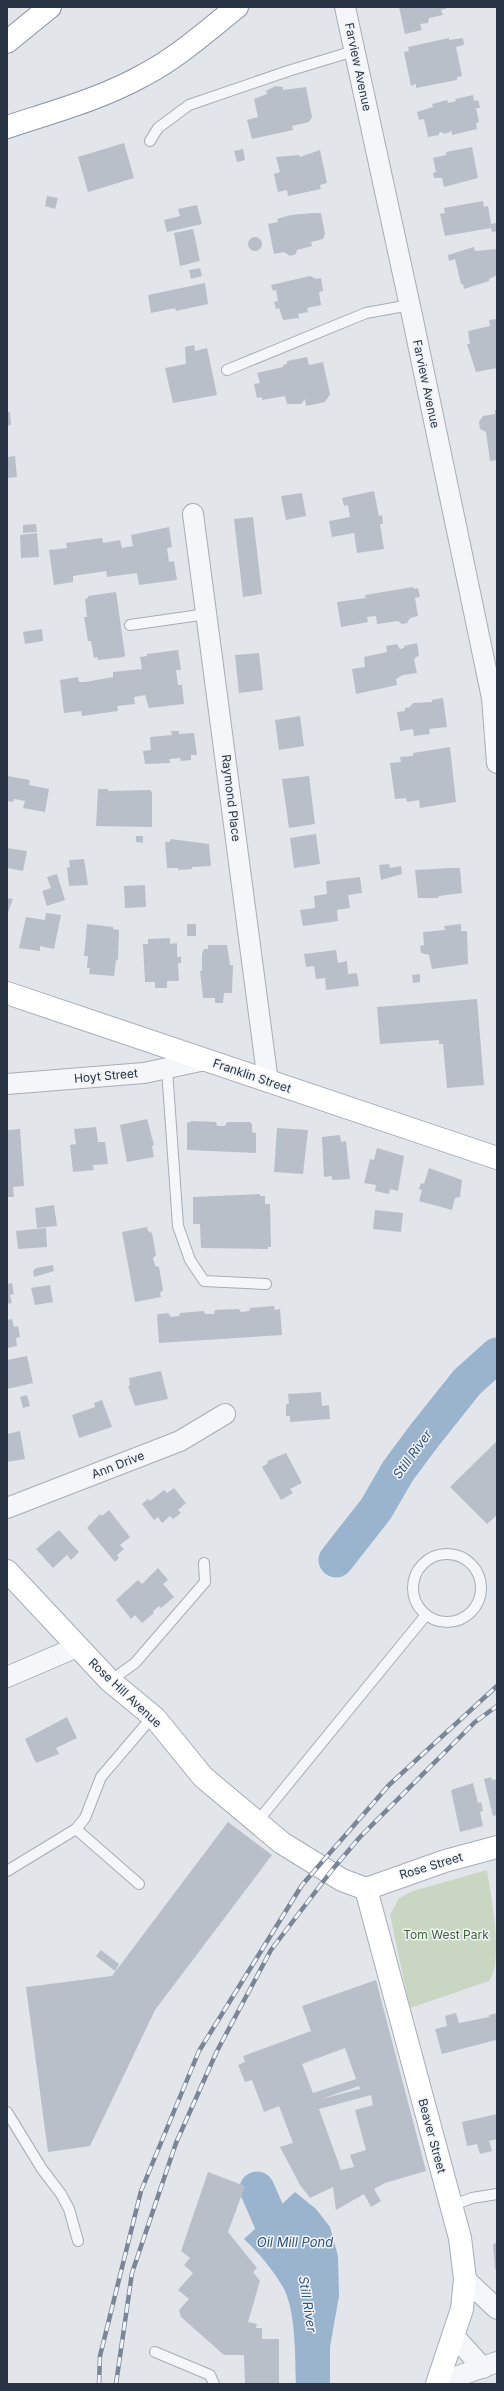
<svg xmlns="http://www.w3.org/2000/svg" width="504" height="2391" font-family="Inter,sans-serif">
<rect width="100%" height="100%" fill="#e2e6eb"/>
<path fill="#c8d6c2" d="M487,1870C491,1894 504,1964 489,1981L410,2008L390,1915L399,1898L413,1891Z"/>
<path fill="#9ab4ce" d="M295,2192L316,2209L330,2227L338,2256L339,2296L330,2347V2384H296C295,2357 296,2310 283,2287C273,2270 259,2253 244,2239Z"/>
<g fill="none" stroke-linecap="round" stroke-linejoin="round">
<g stroke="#9ab4ce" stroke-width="35">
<polyline points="336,1560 376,1509 398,1471 424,1436 467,1382 497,1355"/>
<polyline points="257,2189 273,2226 294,2257"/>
</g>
</g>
<g fill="#b8bfc9" fill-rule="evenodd">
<polygon points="399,7 446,7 446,9 441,10 443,15 429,18 428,23 420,24 422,30 405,34"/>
<polygon points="449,38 449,40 463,38 464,45 456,47 462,76 457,77 457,80 416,88 416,84 411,86 404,52 409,51 408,47"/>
<polygon points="275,86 283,87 283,90 306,87 312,117 309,122 292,126 293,130 252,139 247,120 258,117 254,99 267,94 266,91"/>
<polygon points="473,95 474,101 478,100 480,108 476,108 479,122 476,123 477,129 452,135 451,130 450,132 444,134 442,132 439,133 439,135 428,137 424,119 419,120 417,112 433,107 432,104 447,100 448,103 456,101 455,99"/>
<polygon points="124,143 134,178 88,192 78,157"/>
<polygon points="472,147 478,178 444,187 442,178 434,178 433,173 436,172 433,158 446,155 446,152"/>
<polygon points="243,149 245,160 237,162 234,151"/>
<polygon points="320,150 327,183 320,185 321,189 288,196 287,190 278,192 274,174 280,172 276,157 299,155 300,157"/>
<polygon points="47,196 58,198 55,209 45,206"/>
<polygon points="483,201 484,207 488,206 491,224 497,223 497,231 492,232 491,228 445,236 440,214 445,213 444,208"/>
<polygon points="197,205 202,224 167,232 164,220 180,216 178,209"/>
<polygon points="313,213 321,213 325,234 323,239 311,242 312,246 297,250 296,254 290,256 284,252 274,254 268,224 278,222 277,219 291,215"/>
<polygon points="193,229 200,261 180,266 174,233"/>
<circle cx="255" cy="244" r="7"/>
<polygon points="474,247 475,251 496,249 497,275 489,279 489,281 464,289 463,284 461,284 455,259 449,261 448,255"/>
<polygon points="200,268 202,276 191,279 189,270"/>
<polygon points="310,276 316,279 321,278 323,291 319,292 321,305 307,308 308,312 298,314 299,318 283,320 279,308 276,309 274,302 278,301 276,290 273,291 271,285"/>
<polygon points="205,283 208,304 176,311 175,308 151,313 148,295"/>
<polygon points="497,319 497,368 476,372 467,344 470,344 468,331 490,326 489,320"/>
<polygon points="194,345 195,351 207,348 217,395 173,403 165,368 186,364 185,347"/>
<polygon points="307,357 309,365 323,362 330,394 325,402 306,406 305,399 301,404 287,404 285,396 262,400 262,397 257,398 254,384 260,383 257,373 283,367 283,365 287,364 287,361"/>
<polygon points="495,410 497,410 497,460 490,461 486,432 480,429 479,422 483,416 495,414"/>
<polygon points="7,412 10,412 11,425 7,426"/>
<polygon points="15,456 17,477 7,478 7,457"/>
<polygon points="374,491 379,516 382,515 383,524 380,524 384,549 357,553 354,533 332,537 329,521 350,517 348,505 344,506 342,498"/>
<polygon points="302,493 306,516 286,520 281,496"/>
<polygon points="253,517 262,594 243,597 234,519"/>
<polygon points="36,524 37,532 23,533 23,525"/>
<polygon points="169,527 172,547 167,548 169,562 174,561 177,580 139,585 137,573 107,577 106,571 73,576 73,582 54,585 49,550 67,548 66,543 102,538 103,543 120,540 122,548 133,546 131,535"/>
<polygon points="37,533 39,557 21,558 20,535"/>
<polygon points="413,587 414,589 418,588 420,597 415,598 418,616 410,618 407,623 402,624 398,621 377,624 376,616 367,617 368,622 341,627 337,602 366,598 365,595"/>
<polygon points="116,592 125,655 124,657 98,660 97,657 94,658 91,641 88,641 84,617 87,617 85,599 88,598 88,596"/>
<polygon points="42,629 43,641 25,644 23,632"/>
<polygon points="417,643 419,655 414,659 417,673 403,675 396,679 397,685 356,694 352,669 365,667 364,657 387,652 386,646 397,644 400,649 404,648 404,646"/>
<polygon points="178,650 181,670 176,670 178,685 182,685 184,704 149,708 145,695 134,697 135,704 117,706 118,711 82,716 81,711 64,713 60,680 78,677 79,682 85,682 113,677 113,672 142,669 140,657 147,656 147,654"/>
<polygon points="259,653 263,690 239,693 235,655"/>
<polygon points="443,698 447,727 429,729 430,734 414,736 413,729 400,731 397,712 405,711 405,708 410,707 413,703 432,702 432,700"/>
<polygon points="300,716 304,746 279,750 275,720"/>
<polygon points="171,731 179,731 179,734 194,733 197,755 191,755 191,760 181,761 180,758 169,759 170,763 145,764 143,751 151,750 150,737 172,735"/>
<polygon points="450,747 456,802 420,808 419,800 407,802 406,798 395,799 390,763 401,762 400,757 413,756 413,753"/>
<polygon points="7,776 30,780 29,785 49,789 45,812 23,808 25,801 14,799 13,802 7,801"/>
<polygon points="309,776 315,824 289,828 282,779"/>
<polygon points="98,789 108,789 108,791 150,790 152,792 152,827 96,826"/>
<polygon points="316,834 320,864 294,868 290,838"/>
<polygon points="136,836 143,836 143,843 136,842"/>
<polygon points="170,839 209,844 211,866 192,867 192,869 178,870 178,868 167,868 165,842 170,842"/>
<polygon points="7,848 27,851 23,871 7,868"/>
<polygon points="84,859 88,885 69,886 67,868 70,867 69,860"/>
<polygon points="389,864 390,868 401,866 402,874 381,880 379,865"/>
<polygon points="451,868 460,868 462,893 439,896 438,898 418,898 415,870"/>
<polygon points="57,874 65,900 47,906 42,891 51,888 47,877"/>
<polygon points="360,877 362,893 348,895 350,908 337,910 338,921 303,926 300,910 315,908 314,896 327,894 326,881"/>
<polygon points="145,885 146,907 125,908 124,886"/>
<polygon points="7,898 13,899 7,915"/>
<polygon points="46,913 61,915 54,949 40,946 40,951 19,948 26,917 45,920"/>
<polygon points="87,924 113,927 113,929 119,930 118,960 116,960 114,976 89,974 90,968 87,968 88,956 84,956"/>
<rect x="187" y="924" width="9" height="12"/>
<polygon points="461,924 461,931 467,931 468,964 432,969 429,955 421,953 420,946 424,945 423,932 445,930 444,926"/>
<polygon points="170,938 170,944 177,943 177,957 181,957 181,963 178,963 179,981 167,981 167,988 155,988 155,982 145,982 143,944 148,944 148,939"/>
<polygon points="208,945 227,945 230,965 233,965 232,993 224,993 223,1003 215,1003 215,998 203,998 200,971 202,971 202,954 204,949 208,949"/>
<polygon points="336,950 338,963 347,961 348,974 357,973 359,986 326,990 325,978 316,979 314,966 306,967 304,954"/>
<polygon points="420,974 420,982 413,983 412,975"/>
<polygon points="477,999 484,1085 447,1088 443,1044 439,1044 439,1040 380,1044 377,1007"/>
<polygon points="147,1119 154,1145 152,1146 154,1157 127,1162 120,1125"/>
<polygon points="192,1121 216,1122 217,1126 225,1126 227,1122 250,1122 252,1124 252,1132 256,1133 256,1153 187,1150 187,1123"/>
<polygon points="96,1127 98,1142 105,1142 108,1164 93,1165 94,1170 73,1172 70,1145 76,1144 74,1129"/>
<polygon points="277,1128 308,1130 303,1174 274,1172"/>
<polygon points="20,1129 24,1186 13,1187 14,1197 7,1197 7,1130"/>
<polygon points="340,1135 341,1142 346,1141 350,1179 332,1180 332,1176 324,1177 322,1137"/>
<polygon points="377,1148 404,1156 398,1191 390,1189 389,1194 375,1191 376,1185 364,1183 370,1159 374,1160"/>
<polygon points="429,1168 462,1180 460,1197 455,1198 452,1210 419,1201 422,1190 419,1189 421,1183 424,1184"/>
<polygon points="260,1194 260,1196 265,1196 265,1204 270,1204 271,1247 268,1247 268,1249 201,1248 200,1224 193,1224 193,1197"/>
<polygon points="54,1205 57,1226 37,1228 35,1208"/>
<polygon points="375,1210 403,1213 401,1232 373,1229"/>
<polygon points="147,1227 148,1231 152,1233 156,1255 153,1258 155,1266 159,1267 163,1290 160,1293 161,1297 135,1302 122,1232"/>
<polygon points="46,1228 47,1247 18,1249 16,1231"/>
<polygon points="53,1265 54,1271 34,1277 33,1271 36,1268"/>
<polygon points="12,1283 14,1294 10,1295 12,1303 7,1304 7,1284"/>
<polygon points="50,1285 53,1302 35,1305 31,1288"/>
<polygon points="274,1306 275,1310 280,1309 282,1335 159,1343 157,1315 159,1314 168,1313 171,1317 179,1316 180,1313 204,1311 205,1314 214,1314 215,1310 239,1309 241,1312 249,1311 250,1308"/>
<polygon points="12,1319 14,1327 18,1326 20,1337 16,1338 17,1346 7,1348 7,1320"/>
<polygon points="27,1356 33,1383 7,1389 7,1360"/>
<polygon points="161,1371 168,1399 135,1406 128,1386 130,1386 129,1378"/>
<polygon points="321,1392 322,1406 329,1405 330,1419 290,1422 290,1416 286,1416 286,1404 289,1404 288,1394"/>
<polygon points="27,1395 30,1406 23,1408 20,1397"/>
<polygon points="102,1400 112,1427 79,1438 72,1415 95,1407 94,1403"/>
<polygon points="20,1431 25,1459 7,1462 7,1434"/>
<polygon points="497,1441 497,1515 487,1524 450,1487"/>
<polygon points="286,1453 302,1483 290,1489 293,1493 281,1500 262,1467 268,1463 267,1461"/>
<polygon points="174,1488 186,1503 178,1510 181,1513 173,1519 170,1516 162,1523 158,1517 154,1520 142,1504 148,1499 150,1501 164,1490 167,1493"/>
<polygon points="109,1510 130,1537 120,1545 124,1549 117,1555 119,1558 115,1562 87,1528 100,1514 102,1516"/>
<polygon points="59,1530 79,1552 71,1560 67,1555 53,1568 36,1549"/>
<polygon points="158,1568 168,1580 163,1584 174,1597 161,1608 159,1606 153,1611 154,1613 142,1623 135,1615 131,1619 116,1600 138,1580 142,1584"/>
<polygon points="67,1717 77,1738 56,1748 59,1754 36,1763 25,1739"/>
<polygon points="491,1777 492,1780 497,1779 497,1815 493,1816 484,1779"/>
<polygon points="473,1783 478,1803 481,1802 483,1811 480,1812 483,1826 460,1832 451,1790"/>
<polygon points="228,1822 272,1855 155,2010 90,2146 48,2152 26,1987 112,1976"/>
<polygon points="101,1950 119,1964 115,1971 96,1956"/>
<path d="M376,1980L426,2171L385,2183L374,2189L381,2201L371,2207L364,2194L336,2210L333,2187L310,2198L300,2185L280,2147L293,2143L279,2106L264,2112L252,2080L245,2082L238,2065L245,2062L243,2056L311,2031L302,2006ZM345,2048L356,2079L313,2093L302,2064ZM359,2086L360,2089L321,2099ZM371,2095L373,2105L355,2110L366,2150L350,2155L354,2167L341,2170L319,2109Z"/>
<polygon points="456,2013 459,2023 489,2017 489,2015 497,2013 497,2043 496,2040 442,2054 435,2029 447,2026 445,2016"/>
<polygon points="497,2114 497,2139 489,2141 492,2151 480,2154 477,2144 467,2146 462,2122"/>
<polygon points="208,2172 245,2186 228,2232 257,2268 253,2272 260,2281 248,2322 257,2324 256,2328 262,2328 262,2339 279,2339 279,2384 245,2384 244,2355 224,2355 181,2317 179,2310 189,2299 178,2290 193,2273 184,2265 190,2258 181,2251"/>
<polygon points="497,2243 497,2269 495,2269 493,2244"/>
</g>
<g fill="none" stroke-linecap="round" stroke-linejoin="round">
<defs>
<g id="lane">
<polyline points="150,141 158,128 189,105 288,71 354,51"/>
<polyline points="227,370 366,313 410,305"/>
<polyline points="130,625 207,614"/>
<polyline points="167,1069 178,1226 190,1260 204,1281 266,1284"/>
<circle cx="447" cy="1588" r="34"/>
<polyline points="110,1681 135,1663 205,1582 204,1563"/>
<polyline points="257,1822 426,1615"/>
<polyline points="76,1829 139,1884"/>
<polyline points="7,1871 76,1829 85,1818 101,1777 153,1716"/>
<polyline points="7,2112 42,2169 61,2194 69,2209 78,2241"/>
<polyline points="451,2206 472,2198 497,2194"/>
<polyline points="155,2352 210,2375 214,2384"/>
</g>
<g id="street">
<polyline points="345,7 413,320 492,698 497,763"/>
<polyline points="193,514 268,1082"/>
<polyline points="7,1084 144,1073 205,1060"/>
<polyline points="7,1508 180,1441 225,1414"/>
<polyline points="7,1677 77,1647"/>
<polyline points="465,2279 497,2309"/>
<polyline points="453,2335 483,2368"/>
<polyline points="437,2384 497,2362"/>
</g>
<g id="secondary">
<polyline points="7,993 497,1158"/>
<polyline points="7,1571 110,1681 155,1718 203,1777 282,1843 342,1880 366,1889"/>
<polyline points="366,1889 460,2238 465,2279 462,2309 437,2384"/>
<polyline points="366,1889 445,1861 497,1847"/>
</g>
<g id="highway">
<polyline points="7,42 50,7"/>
<path d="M7,127C53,112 101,99 144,75C178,57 207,31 237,7"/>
</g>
</defs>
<use href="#lane" stroke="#a6adb6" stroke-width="12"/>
<use href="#street" stroke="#a6adb6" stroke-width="22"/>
<use href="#secondary" stroke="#a6adb6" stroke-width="24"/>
<use href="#highway" stroke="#8893a3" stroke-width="24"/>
<use href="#lane" stroke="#f5f6f9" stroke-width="10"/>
<use href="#street" stroke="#f5f6f9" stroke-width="20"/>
<use href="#secondary" stroke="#fff" stroke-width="22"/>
<use href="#highway" stroke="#fff" stroke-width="22"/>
<defs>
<g id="rail">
<polyline points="99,2384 100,2356 141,2191 199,2051 302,1885 389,1785 497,1686"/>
<polyline points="116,2384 132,2273 176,2143 217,2051 271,1950 332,1870 360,1837 475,1722 497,1706"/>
</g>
</defs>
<use href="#rail" stroke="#7a8596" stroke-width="4.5"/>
<use href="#rail" stroke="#f2f5f8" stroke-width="3" stroke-dasharray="9" stroke-linecap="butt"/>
</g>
<g text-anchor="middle" stroke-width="3" stroke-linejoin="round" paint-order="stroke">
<g font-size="12" fill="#283344" stroke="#f2f5f8">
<text transform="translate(358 67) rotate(78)" y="4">Farview Avenue</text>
<text transform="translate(426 384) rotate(78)" y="4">Farview Avenue</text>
<text transform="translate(231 798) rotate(83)" y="4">Raymond Place</text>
<text transform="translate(106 1076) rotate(-5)" y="4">Hoyt Street</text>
<text transform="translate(252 1076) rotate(19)" y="4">Franklin Street</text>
<text transform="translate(118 1465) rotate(-21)" y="4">Ann Drive</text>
<text transform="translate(125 1693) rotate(43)" y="4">Rose Hill Avenue</text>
<text transform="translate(431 1866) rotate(-17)" y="4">Rose Street</text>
<text transform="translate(432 2136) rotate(75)" y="4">Beaver Street</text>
</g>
<g font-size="12" fill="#3e6135" stroke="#f2f5f8">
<text x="446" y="1939">Tom West Park</text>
</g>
<g font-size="13" font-style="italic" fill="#2f537c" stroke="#f2f5f8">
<text transform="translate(412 1454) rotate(-54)" y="5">Still River</text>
<text x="295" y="2247">Oil Mill Pond</text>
<text transform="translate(308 2304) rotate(81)" y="5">Still River</text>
</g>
</g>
<rect width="504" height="2391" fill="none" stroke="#283344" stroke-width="16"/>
</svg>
